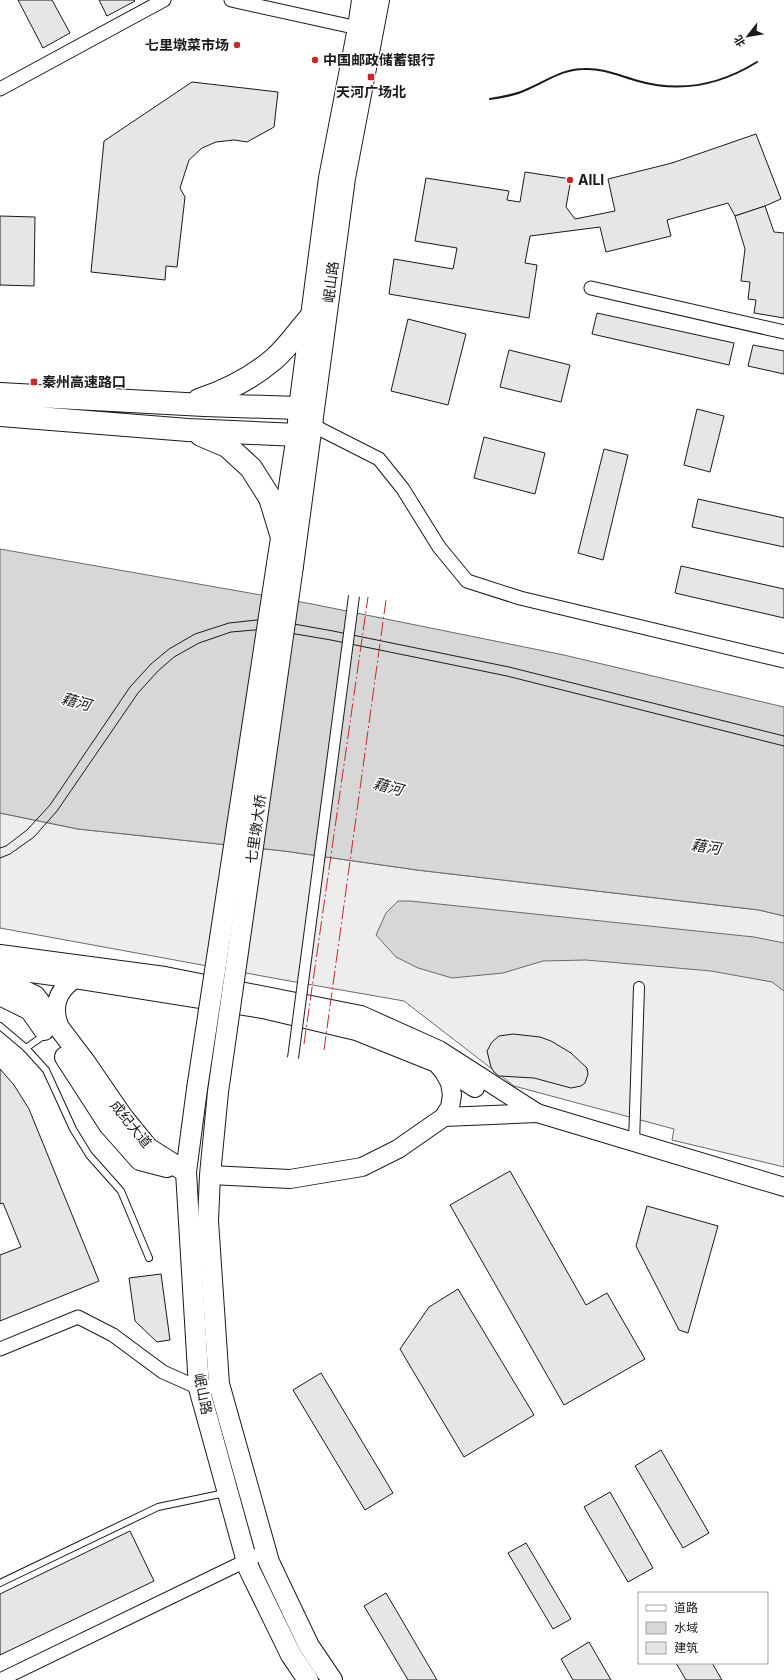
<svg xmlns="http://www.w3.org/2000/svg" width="784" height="1680" font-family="Inter,'Noto Sans SC',sans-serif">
<rect width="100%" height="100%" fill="#fff"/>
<polygon fill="#ededed" stroke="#6a6a6a" points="0,813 78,829 284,851 417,870 759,910 784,916 784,1167 672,1140 674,1129 514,1086 404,1001 284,980 0,928"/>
<g fill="#d7d7d7" stroke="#6a6a6a">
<polygon points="0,549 312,604 564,655 784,707 784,916 759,910 417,870 284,851 78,829 0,813"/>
<polygon points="398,901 410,901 754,937 784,943 784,991 772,982 711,971 586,960 543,961 503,973 452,978 418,968 396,957 376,935 386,913"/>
</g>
<g fill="#e6e6e6" stroke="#1a1a1a">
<polygon points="18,0 52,0 70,33 43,48"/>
<polygon points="99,0 134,0 135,1 107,16"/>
<polygon points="192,82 278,92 274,127 247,142 234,140 216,142 202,148 189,160 180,188 185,197 177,267 166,266 165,280 91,272 104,141"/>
<polygon points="756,134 781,199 765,206 735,216 728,203 667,220 671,236 606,252 600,227 530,236 525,263 537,265 529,318 389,294 394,259 453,269 457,248 415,241 426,178 509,191 507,200 520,202 525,172 571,179 566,207 575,219 615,211 608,179 672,163"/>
<polygon points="765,206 774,232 784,233 784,318 754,313 756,300 748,299 750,282 741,281 745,249 735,216"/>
<polygon points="0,216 35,217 34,286 0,285"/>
<polygon points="597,313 734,343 729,365 592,334"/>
<polygon points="408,319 466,334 448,405 391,391"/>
<polygon points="753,345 784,351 784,374 748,366"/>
<polygon points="509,350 570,365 561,402 500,387"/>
<polygon points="697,409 724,416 710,472 684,465"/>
<polygon points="484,437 545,453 535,494 474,478"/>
<polygon points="604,449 628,455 603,560 578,553"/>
<polygon points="698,499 784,518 784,547 692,527"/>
<polygon points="681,566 784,589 784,618 675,593"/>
<polygon points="513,1034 540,1037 551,1041 571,1053 587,1068 588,1074 585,1083 581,1086 571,1088 534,1078 499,1076 494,1072 491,1067 487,1051 492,1042 499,1036"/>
<polygon points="0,1069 14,1085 29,1109 99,1281 0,1321 0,1255 21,1247 3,1203 0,1204"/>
<polygon points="510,1171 586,1305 607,1293 645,1359 564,1405 450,1205"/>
<polygon points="647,1206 718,1226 688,1333 679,1330 636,1246"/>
<polygon points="161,1274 170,1340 157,1342 135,1321 129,1278"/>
<polygon points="458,1289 534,1415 464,1457 400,1349 429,1307"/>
<polygon points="321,1373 393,1493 365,1510 293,1390"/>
<polygon points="661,1450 709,1533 683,1548 635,1466"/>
<polygon points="610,1492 653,1568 628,1582 584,1507"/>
<polygon points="130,1531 154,1581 0,1655 0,1594"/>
<polygon points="526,1543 571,1619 553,1629 508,1553"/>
<polygon points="386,1593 437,1680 408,1680 364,1606"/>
<polygon points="589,1642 611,1680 573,1680 561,1659"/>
<polygon points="676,1663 712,1663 722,1680 686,1680"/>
</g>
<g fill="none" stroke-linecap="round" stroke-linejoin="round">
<defs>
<g id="service">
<polyline points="0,1026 26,1048 46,1070 73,1129 89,1155 121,1191 149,1258"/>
<polyline points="26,1048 46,1034"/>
<polyline points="0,1583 158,1507 225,1493"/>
</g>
<polyline id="pedestrian" points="634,1143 639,987"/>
<g id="minor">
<polyline points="231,0 358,28"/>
<polyline points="0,89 164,0"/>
<polyline points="591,288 784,332"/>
<polyline points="312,425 379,459 403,489 439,547 467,581 520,598 784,661"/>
<polyline points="0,1349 78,1317 113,1335 163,1372 199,1388 219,1384"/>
<polyline points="0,1680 266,1551"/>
</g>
<g id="secondary">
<polyline points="0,954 165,976 361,1015 439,1050 537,1113 784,1187"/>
<polyline points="0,969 75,979 263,1009 356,1031 436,1063 475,1088"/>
<path d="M61,1030C51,1009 56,991 75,979"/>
<polyline points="444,1117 537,1113"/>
<polyline points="210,1175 290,1179 362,1167 398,1149 444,1117 450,1107 452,1095 450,1083 444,1072 439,1066"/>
</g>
<g id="primary">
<polyline points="277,564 297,435 299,408 329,178 358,28 362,0"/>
<polyline points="293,566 345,178 379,0"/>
<polyline points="0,979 35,996 85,1062 122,1116 148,1148 186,1172"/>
<polyline points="0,995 30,1010 44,1030"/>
<polyline points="65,1057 109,1125 140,1160 167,1167"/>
<polyline points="197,1089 186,1172 199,1388 249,1569 291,1655 308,1680"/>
<polyline points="218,1092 210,1175 208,1221 219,1384 269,1562 309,1646 332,1680"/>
</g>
<g id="motorway">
<polyline points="0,394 204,405 299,408 312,425 297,435 188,430 0,415"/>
<path d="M199,400C226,391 252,378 274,359C288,347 299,330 311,317"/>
<polyline points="201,435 227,446 251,468 270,498 281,534"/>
</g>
</defs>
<use href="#service" stroke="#1a1a1a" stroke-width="8"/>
<use href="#pedestrian" stroke="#1a1a1a" stroke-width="12"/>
<use href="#minor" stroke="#1a1a1a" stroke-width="15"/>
<use href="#secondary" stroke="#1a1a1a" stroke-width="20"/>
<use href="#primary" stroke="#1a1a1a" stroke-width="22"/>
<use href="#motorway" stroke="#1a1a1a" stroke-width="24"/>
<use href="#service" stroke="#fff" stroke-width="6"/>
<use href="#pedestrian" stroke="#fff" stroke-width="10"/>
<use href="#minor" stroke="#fff" stroke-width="13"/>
<use href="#secondary" stroke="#fff" stroke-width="18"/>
<use href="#primary" stroke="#fff" stroke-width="20"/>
<use href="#motorway" stroke="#fff" stroke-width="22"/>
<g stroke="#1a1a1a" stroke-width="1">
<polyline points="0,848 6,846 27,830 50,805 130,687 151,664 169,649 195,634 229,623 266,619 333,631 509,667 784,736"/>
<polyline points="0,858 10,854 34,837 57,811 138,693 158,671 174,657 199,643 231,632 266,629 331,640 507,676 784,746"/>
</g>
<defs>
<polyline id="pedestrian-bridge" points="293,1058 354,596"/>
<g id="primary-bridge">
<polyline points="197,1089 277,564"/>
<polyline points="218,1092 293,566"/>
</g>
</defs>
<use href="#pedestrian-bridge" stroke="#1a1a1a" stroke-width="12" stroke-linecap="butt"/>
<use href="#primary-bridge" stroke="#1a1a1a" stroke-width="22" stroke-linecap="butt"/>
<use href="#pedestrian-bridge" stroke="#fff" stroke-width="10"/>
<use href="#primary-bridge" stroke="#fff" stroke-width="20"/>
<path stroke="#1a1a1a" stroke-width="2" d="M490,99C503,97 516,95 528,89C547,81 562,69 584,69C603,68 620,76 638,81C680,93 720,85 757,62"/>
<g stroke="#c62828" stroke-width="1" stroke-dasharray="14 3 2 3" stroke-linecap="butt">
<polyline points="304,1044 368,597"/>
<polyline points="324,1050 386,600"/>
</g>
</g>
<g fill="#c62828" stroke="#fff" stroke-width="1.5">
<circle cx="237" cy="45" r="4"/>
<circle cx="315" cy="60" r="4"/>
<rect x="367" y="73" width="8" height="8" rx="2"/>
<circle cx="570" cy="180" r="4"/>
<rect x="30" y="378" width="8" height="8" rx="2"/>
</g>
<g text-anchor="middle" stroke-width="3" stroke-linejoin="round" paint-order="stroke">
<g font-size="14" font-weight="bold" fill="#1a1a1a" stroke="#fff" text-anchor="start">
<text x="229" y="50" text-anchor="end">七里墩菜市场</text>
<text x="323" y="65">中国邮政储蓄银行</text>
<text x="371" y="97" text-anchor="middle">天河广场北</text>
<text x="578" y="185">AILI</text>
<text x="42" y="387">秦州高速路口</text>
</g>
<g font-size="14" fill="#1a1a1a" stroke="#fff">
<text transform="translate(331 282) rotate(-83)" y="5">岷山路</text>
<text transform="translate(256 829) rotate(-82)" y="5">七里墩大桥</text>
<text transform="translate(131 1124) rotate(51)" y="5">成纪大道</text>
<text transform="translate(203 1394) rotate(79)" y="5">岷山路</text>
</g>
<g font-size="15" font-style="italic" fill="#1a1a1a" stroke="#fff">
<text transform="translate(76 702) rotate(15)" y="5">藉河</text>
<text transform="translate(388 787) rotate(15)" y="5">藉河</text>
<text transform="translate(706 847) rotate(8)" y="5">藉河</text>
</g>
</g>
<rect x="638" y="1592" width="130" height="72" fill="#ffffff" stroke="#a3a3a3"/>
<rect x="646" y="1605" width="20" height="6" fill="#ffffff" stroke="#a3a3a3"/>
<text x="674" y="1612" font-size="12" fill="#1a1a1a">道路</text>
<rect x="646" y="1622" width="20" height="12" fill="#d7d7d7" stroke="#a3a3a3"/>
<text x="674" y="1632" font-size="12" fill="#1a1a1a">水域</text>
<rect x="646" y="1642" width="20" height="12" fill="#e6e6e6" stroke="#a3a3a3"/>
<text x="674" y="1652" font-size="12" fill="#1a1a1a">建筑</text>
<g transform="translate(748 36) rotate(239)" stroke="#ffffff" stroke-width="3" paint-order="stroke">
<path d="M0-3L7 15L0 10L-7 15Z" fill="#1a1a1a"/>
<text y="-6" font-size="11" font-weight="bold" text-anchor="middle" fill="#1a1a1a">北</text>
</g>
</svg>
